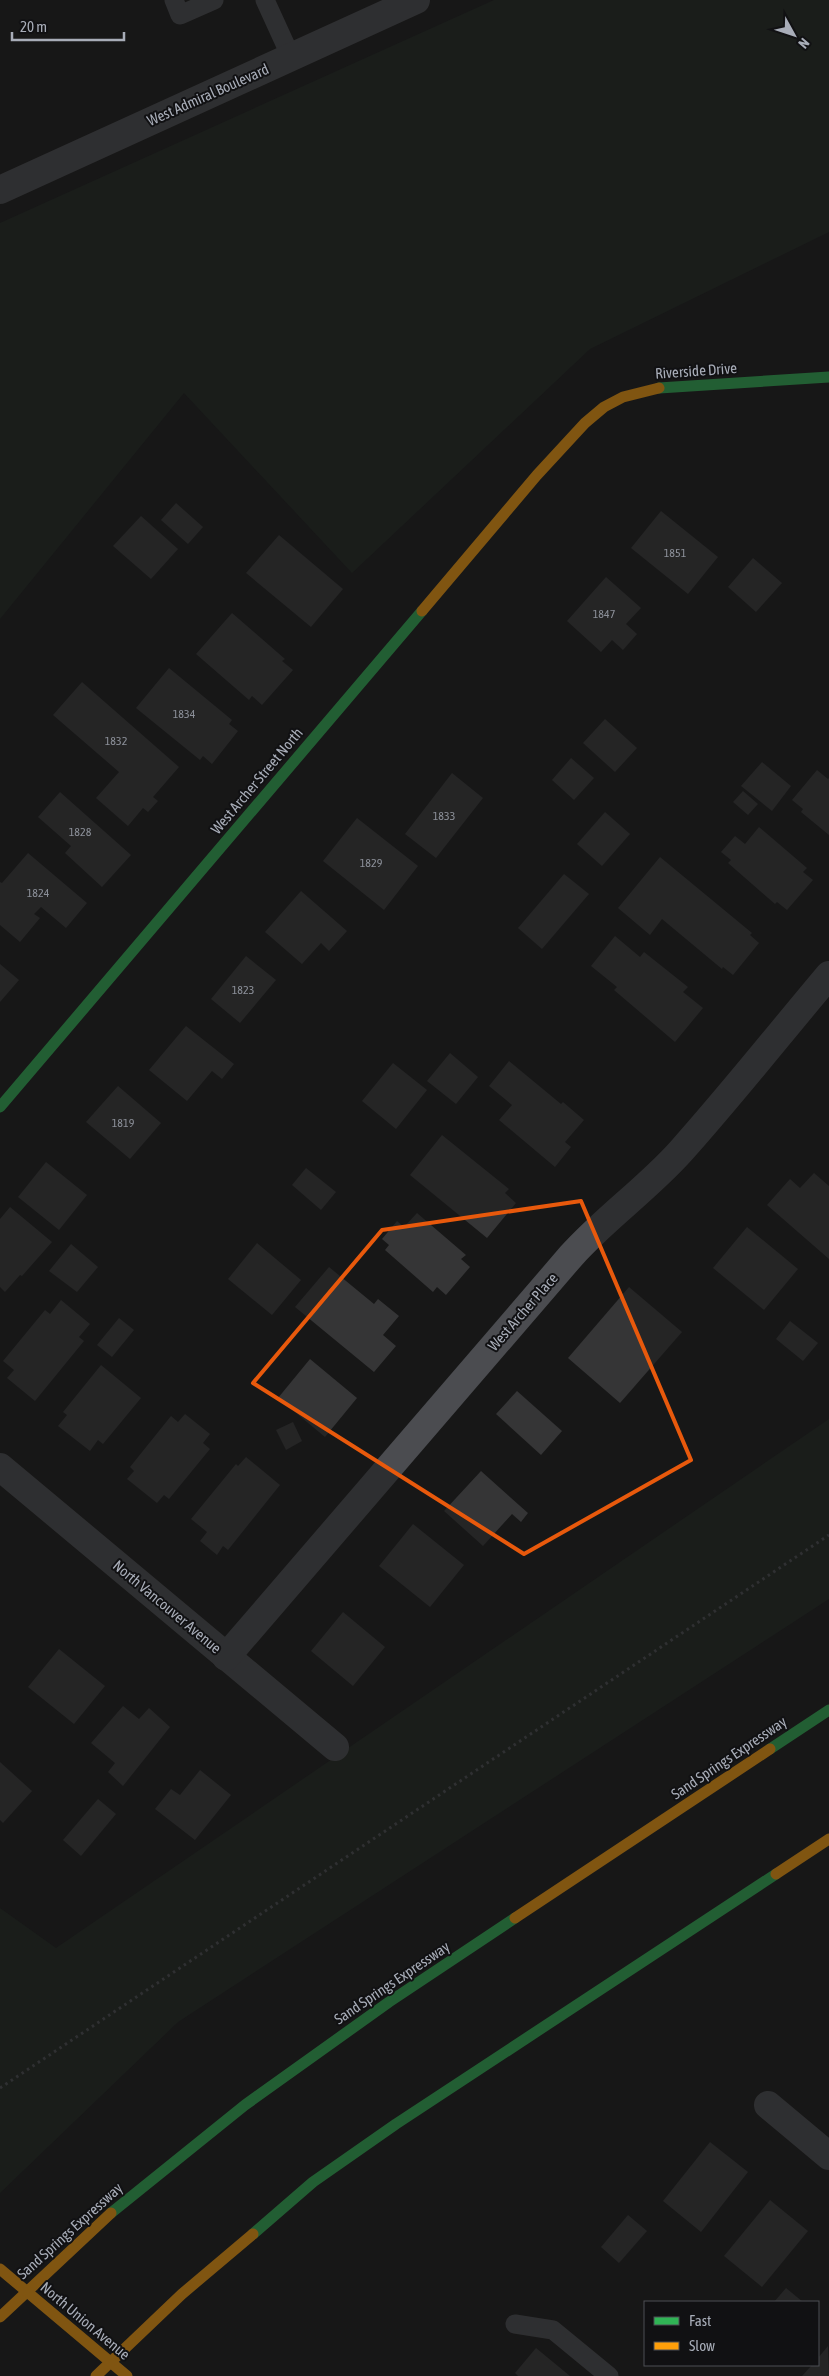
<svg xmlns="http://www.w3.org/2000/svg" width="829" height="2376" font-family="'Asap Condensed',sans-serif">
<rect width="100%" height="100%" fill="#171717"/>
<g fill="#1d241e">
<polygon points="494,0 829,0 829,232 590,349 352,573 184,393 0,619 0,223"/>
<polygon points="829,1419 829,1599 178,2022 0,2193 0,1908 56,1948"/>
</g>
<g fill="#353536">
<polygon points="176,503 203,527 188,544 161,520"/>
<polygon points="661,511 718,557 688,594 631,548"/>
<polygon points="141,516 178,549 151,579 113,546"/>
<polygon points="279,535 343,589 311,627 246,573"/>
<polygon points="753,558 782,583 756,612 728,587"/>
<polygon points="606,577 641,608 626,624 637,634 623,650 612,640 601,652 567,621"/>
<polygon points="232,613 285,659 282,661 293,670 262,705 252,696 249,700 196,654"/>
<polygon points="169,668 232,720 229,724 238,731 212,764 203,756 200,760 136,708"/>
<polygon points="82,682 179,767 153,797 158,801 148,812 143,808 128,826 96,798 119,772 53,715"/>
<polygon points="605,719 637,748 615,772 583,743"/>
<polygon points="571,758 594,778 574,800 552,780"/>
<polygon points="762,762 791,786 772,811 741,786"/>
<polygon points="817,770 828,779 829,778 829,835 801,812 803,809 792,800"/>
<polygon points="452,773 483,798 436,858 405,834"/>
<polygon points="743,791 758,804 748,815 733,802"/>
<polygon points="60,792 131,855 102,887 65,853 71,846 38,817"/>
<polygon points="605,812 630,834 602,866 577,844"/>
<polygon points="357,818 418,866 384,910 323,861"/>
<polygon points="759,827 807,868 803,872 813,880 787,910 777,902 775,904 728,863 731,860 721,852 735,836 745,844"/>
<polygon points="28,853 87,903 66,928 41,907 34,914 40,918 20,942 0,925 0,882 2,883"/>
<polygon points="660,857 752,933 750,935 759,943 733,975 723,967 722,969 662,919 650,935 618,908"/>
<polygon points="564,874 589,894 542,949 518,928"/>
<polygon points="301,891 347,931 329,951 321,943 302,964 265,932"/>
<polygon points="615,936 640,957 644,952 688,987 683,992 703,1008 675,1042 614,990 617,987 591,966"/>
<polygon points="246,956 276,980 240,1023 211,999"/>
<polygon points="0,964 19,980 0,1002"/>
<polygon points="186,1026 234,1064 222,1079 212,1071 187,1101 149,1070"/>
<polygon points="450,1053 478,1077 456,1104 427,1081"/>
<polygon points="509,1061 561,1104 563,1102 584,1120 565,1142 571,1147 555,1167 499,1120 512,1105 489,1086"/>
<polygon points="393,1063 427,1090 396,1129 362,1101"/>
<polygon points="118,1086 161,1123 130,1159 86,1122"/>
<polygon points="442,1135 509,1189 505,1193 516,1203 487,1238 410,1175"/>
<polygon points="46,1162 87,1195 59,1230 18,1197"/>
<polygon points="306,1168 336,1192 321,1210 292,1185"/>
<polygon points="814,1173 829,1186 829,1259 767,1205 790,1179 800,1188"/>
<polygon points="10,1207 52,1242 22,1276 20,1275 5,1292 0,1287 0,1219"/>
<polygon points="417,1213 466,1255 461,1259 470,1267 446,1295 437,1287 433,1292 385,1250 389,1245 382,1239 397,1221 404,1227"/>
<polygon points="747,1227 798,1269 764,1310 713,1268"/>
<polygon points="257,1243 301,1280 272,1315 228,1279"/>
<polygon points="71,1244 98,1267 77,1292 49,1271"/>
<polygon points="329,1267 374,1304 378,1299 399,1316 383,1335 396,1346 374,1372 295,1307"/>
<polygon points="629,1287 682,1332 620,1403 568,1358"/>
<polygon points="61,1300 90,1324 79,1337 84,1341 35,1401 7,1378 14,1370 3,1361 45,1310 50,1314"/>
<polygon points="119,1318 134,1330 112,1357 97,1345"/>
<polygon points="790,1321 818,1343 803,1361 776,1339"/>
<polygon points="310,1359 357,1398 325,1437 278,1398"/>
<polygon points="101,1365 141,1398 103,1444 98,1440 90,1451 58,1426 67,1415 63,1412"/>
<polygon points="517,1391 562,1431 541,1455 496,1414"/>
<polygon points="185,1414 210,1434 203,1443 210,1449 169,1499 164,1495 157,1503 127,1479 134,1471 130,1467 171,1416 178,1422"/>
<polygon points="293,1422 302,1441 286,1450 276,1430"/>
<polygon points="246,1457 280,1485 228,1550 223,1546 217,1555 200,1541 207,1532 191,1519 236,1464 238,1466"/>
<polygon points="481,1471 528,1513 521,1522 512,1514 483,1546 444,1511"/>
<polygon points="413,1524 464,1565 430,1607 379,1566"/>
<polygon points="343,1612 385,1647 353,1686 311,1651"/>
<polygon points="59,1649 105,1686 74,1724 28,1687"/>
<polygon points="123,1706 139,1719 149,1708 170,1727 123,1786 108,1772 115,1763 91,1743"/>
<polygon points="0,1762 32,1791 3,1823 0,1820"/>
<polygon points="200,1770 231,1795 195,1840 155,1809 171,1789 180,1795"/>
<polygon points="98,1799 116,1814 81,1856 63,1840"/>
<polygon points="710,2142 748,2172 701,2232 663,2201"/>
<polygon points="770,2200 808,2231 762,2287 724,2256"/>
<polygon points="628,2215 647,2231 619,2263 601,2247"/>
<polygon points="786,2288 803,2302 774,2302"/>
<polygon points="828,2346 829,2376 802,2376 812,2365 818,2365 818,2358"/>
<polygon points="536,2348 570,2376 518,2376 515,2373"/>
</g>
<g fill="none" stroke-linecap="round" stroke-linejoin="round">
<polyline stroke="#4d4e52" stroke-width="3" stroke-dasharray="2.5 4" stroke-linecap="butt" points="0,2088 829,1535"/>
<g stroke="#4b4c50" stroke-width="19">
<polyline points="174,0 180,15 214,0"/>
<polyline points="265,0 291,57"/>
<polyline points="515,2324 553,2330 609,2376"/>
</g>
<g stroke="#4b4c50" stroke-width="28">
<polyline points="0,190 416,0"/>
<polyline points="0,1467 335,1747"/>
<path d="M226,1657L571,1256C605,1218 647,1189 681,1151C732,1094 780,1033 829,975"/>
<polyline points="768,2105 829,2156"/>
</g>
<g stroke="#30b455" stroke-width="11">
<polyline points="659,388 829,377"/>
<polyline points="0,1107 422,611"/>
<polyline points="770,1749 829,1710"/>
<polyline points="111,2213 245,2105 389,2002 515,1918"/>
<polyline points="253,2234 313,2182 396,2124 776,1874"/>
</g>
<g stroke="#ff9f0a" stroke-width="11">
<polyline points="422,611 537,475 585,423 604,407 623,397 659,388"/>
<polyline points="776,1874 829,1839"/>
<polyline points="515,1918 770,1749"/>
<polyline points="0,2317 111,2213"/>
<polyline points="96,2376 182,2294 253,2234"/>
</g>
<polyline stroke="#ff9f0a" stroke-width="11" points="0,2269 127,2376"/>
</g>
<path d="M0 0H829V2376H0ZM581,1201L691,1460L524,1554L253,1383L382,1230Z" fill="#171717" fill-opacity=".55" fill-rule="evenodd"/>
<path fill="none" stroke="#e8590c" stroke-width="4" stroke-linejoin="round" d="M581,1201L691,1460L524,1554L253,1383L382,1230Z"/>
<g text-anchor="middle" stroke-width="4" stroke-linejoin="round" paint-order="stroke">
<g font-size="12" fill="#8b8f98">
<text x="675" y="557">1851</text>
<text x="604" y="618">1847</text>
<text x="184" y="718">1834</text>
<text x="116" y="745">1832</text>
<text x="444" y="820">1833</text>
<text x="80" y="836">1828</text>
<text x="371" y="867">1829</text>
<text x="38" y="897">1824</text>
<text x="243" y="994">1823</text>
<text x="123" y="1127">1819</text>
</g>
<g font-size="15" fill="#a8adb8" stroke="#111113">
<text transform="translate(208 95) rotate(-24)" y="5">West Admiral Boulevard</text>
<text transform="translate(696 371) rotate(-4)" y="5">Riverside Drive</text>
<text transform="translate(257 781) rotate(-50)" y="5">West Archer Street North</text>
<text transform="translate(523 1312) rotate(-49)" y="5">West Archer Place</text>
<text transform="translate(167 1607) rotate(40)" y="5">North Vancouver Avenue</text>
<text transform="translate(729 1758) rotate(-34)" y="5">Sand Springs Expressway</text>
<text transform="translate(392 1983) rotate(-34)" y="5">Sand Springs Expressway</text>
<text transform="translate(70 2231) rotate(-42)" y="5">Sand Springs Expressway</text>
<text transform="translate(85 2321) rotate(40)" y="5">North Union Avenue</text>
</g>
</g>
<rect x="644" y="2301" width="175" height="65" fill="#111113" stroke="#4d4f55"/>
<rect x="654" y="2317" width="25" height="8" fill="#30b455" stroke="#4d4f55"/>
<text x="689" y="2326" font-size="15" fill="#a8adb8">Fast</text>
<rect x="654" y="2342" width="25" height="8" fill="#ff9f0a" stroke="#4d4f55"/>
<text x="689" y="2351" font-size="15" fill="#a8adb8">Slow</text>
<g transform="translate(794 35) rotate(130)" stroke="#111113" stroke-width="4" paint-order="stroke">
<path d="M0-4L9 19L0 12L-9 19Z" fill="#a8adb8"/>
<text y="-8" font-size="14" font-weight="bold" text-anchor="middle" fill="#a8adb8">N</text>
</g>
<path d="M12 32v8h112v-8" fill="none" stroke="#a8adb8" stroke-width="2.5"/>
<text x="20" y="32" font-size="15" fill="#a8adb8" stroke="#111113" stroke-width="4" paint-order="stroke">20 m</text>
</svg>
